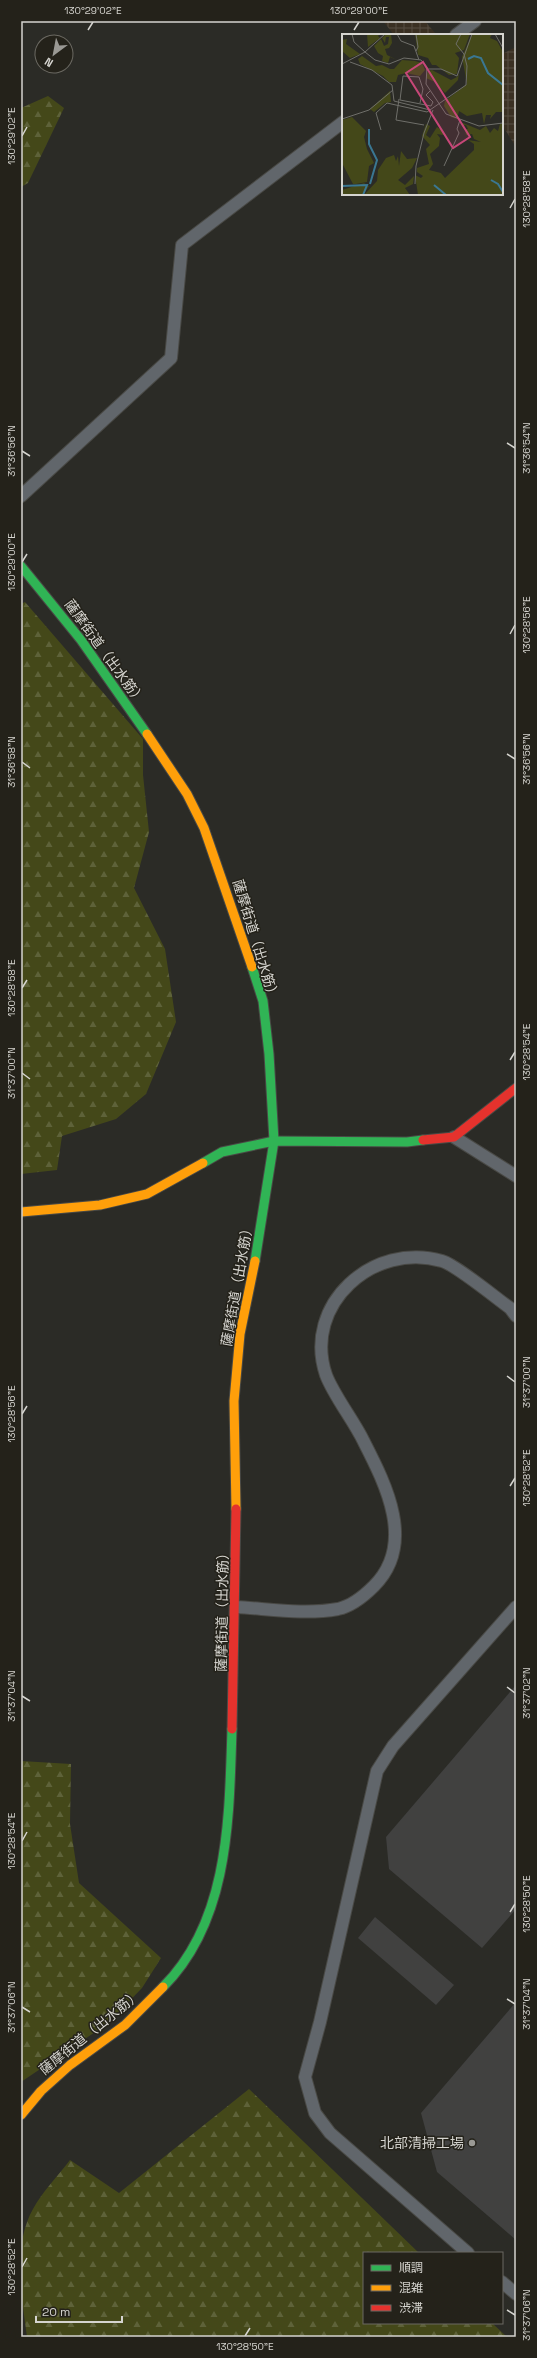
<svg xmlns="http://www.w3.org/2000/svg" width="537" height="2358" font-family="'Space Grotesk','Noto Sans JP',sans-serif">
<defs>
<pattern id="industrial-grid" width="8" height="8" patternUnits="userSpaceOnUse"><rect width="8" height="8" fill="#3a3023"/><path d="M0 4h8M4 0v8" fill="none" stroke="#564d42"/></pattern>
<pattern id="forest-firs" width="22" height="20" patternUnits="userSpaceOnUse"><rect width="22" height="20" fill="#444819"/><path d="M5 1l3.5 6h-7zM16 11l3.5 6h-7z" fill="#5e6239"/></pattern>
</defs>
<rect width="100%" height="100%" fill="#2b2b26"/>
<g fill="url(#industrial-grid)">
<polygon points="383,21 425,21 435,33 394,35"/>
<polygon points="516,47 516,147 502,125 502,54"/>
</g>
<g fill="url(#forest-firs)">
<polygon points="48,96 64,108 28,183 21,187 21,108"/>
<polygon points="25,602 143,739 143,775 149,832 134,888 165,949 176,1022 146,1094 116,1119 62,1136 57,1170 21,1174 21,604"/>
<polygon points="21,1761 71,1764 70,1824 79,1883 161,1958 142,1988 107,2024 21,2082"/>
<path d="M249,2089L419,2253H364V2323H492L507,2337H27C22,2298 12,2246 33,2209C42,2192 58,2176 70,2160L119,2193Z"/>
</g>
<g fill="#414140">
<polygon points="516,1685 516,1909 482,1948 389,1869 386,1837"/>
<polygon points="375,1917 454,1985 436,2005 358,1938"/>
<polygon points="516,2002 516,2240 437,2172 421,2113"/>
</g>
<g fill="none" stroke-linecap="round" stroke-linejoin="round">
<defs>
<g id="lane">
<polyline points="456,35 475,21"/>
<polyline points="21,496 171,358 182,245 343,122"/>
<polyline points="454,1137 516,1176"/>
<path d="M236,1607C270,1609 305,1615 338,1609C352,1606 365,1595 374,1586C416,1544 386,1485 364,1442C354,1421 334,1396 326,1375C302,1304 374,1241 442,1261C456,1265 496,1298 510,1308L516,1316"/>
<polyline points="468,2253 330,2133 315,2113 305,2077 320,2022 377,1771 393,1746 516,1607"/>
<polyline points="502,2282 516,2294"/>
</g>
<g id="fast">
<polyline points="21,566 81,640 147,734"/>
<polyline points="252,967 263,1001 269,1054 274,1141 255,1261"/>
<polyline points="203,1163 222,1152 274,1141 407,1142 423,1140"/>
<path d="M163,1987C230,1920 229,1817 232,1729"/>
</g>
<g id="slow">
<polyline points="147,734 187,794 204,828 252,967"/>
<polyline points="21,1212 100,1205 147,1194 203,1163"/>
<polyline points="236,1509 234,1401 240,1334 255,1261"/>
<polyline points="21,2115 41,2091 70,2065 125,2025 163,1987"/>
</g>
<g id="jam">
<polyline points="423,1140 454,1137 516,1088"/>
<polyline points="232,1729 236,1509"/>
</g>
</defs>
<use href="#lane" stroke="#494945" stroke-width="14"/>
<use href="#fast" stroke="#494945" stroke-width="11"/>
<use href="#slow" stroke="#494945" stroke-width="11"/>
<use href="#jam" stroke="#494945" stroke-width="11"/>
<use href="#lane" stroke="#61666b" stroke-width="12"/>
<use href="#fast" stroke="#30b455" stroke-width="9"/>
<use href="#slow" stroke="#ff9f0a" stroke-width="9"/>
<use href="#jam" stroke="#e5322d" stroke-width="9"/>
</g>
<path fill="none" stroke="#d5d4cf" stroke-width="1.5" d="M88,30L93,22M354,30L359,22M22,136L27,127M510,208L515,199M507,443L515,448M22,451L30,456M22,562L27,554M510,634L515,625M507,754L515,759M22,762L30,768M22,988L27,980M510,1060L515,1052M22,1073L30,1079M507,1376L515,1382M22,1414L27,1406M510,1486L515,1478M507,1687L515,1693M22,1696L30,1701M22,1841L27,1832M510,1912L515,1904M507,1999L515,2004M22,2007L30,2012M22,2267L27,2258M507,2310L515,2315M245,2336L250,2328"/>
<circle fill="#9a9994" stroke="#24221a" stroke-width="1.5" cx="472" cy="2143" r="4"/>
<g text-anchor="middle" stroke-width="3" stroke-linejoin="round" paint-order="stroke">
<g font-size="14" fill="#d5d4cf" stroke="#24221a">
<text transform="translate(105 652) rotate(54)" y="5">薩摩街道（出水筋）</text>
<text transform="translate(256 940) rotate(73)" y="5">薩摩街道（出水筋）</text>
<text transform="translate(237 1284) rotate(-80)" y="5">薩摩街道（出水筋）</text>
<text transform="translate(222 1609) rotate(-89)" y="5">薩摩街道（出水筋）</text>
<text transform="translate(90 2032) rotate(-39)" y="5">薩摩街道（出水筋）</text>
</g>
<g font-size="14" fill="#d5d4cf" stroke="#24221a" text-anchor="end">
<text x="464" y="2148">北部清掃工場</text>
</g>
</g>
<g transform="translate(342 34)">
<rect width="161" height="161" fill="#2b2b26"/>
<path d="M25,0H38L36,2L38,4L26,13ZM44,0H49L50,9L47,14L43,15L45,21L55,26L48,23L46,29L40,27L41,22L36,19L32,12L39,5L42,12L46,10L47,3H44L43,9L40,4ZM73,0H128L122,16L113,19L117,24L115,40L107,41L94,31H90L86,24L76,21ZM130,0H150L148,4L155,7L161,18V78H154L148,85L149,81H144L142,90L140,79L125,82L117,77L115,85L109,83L102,72L103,67L125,50L120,23ZM5,5L4,10L18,20L8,24L0,17V6ZM20,22L34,32L40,31L48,35H52L60,26L73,27L80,29L83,36L78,42L64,39L56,41L54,48H47L41,42L18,30L16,25ZM90,36L109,46L115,43L117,39L116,46L103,59L93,48L84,44L86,37ZM48,57L49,68L43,69L32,78L28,75ZM10,83L24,97L22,103L25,115L32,129L27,132L25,148L14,150H11L0,129V86ZM121,89L138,96L144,92L148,99L152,94L156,97L158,90H161V161H76L73,141L79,144L81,142L75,138V134L87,130L84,115L88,111L80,102L84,90L88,92L84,101L88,104L95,93L102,98L101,101L95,100L98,104L97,112L88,120L91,130L87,136L99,139L103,144L132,116V110L126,106L139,108L132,105L130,100L124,101L123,95H126L124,91L120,92ZM59,117L65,125L75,124L70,134L56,146L63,151L72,142L71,150L63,154L68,161H22L35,147L36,136L44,124L52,121L54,127L56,122L57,132ZM22,149L27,152L21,161H0V156Z" fill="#444819"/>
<path fill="none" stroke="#3a7792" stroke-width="2" d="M126,25L132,22L139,24L146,39L161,51M27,95V110L35,126L28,150M149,146L156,150L161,158M92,151L104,161M0,152L25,151L21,161"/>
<path fill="none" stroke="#6f6f6a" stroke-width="1" d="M10,0L12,8L23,18L43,0M55,0L59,7L72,12L77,26M153,0L161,14M74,17L76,13L74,0M8,28L30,36L50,51L52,67L88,76M0,30L23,18L33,26L47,30L62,24L79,26L85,33L84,50L104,80L137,92L161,89M85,35H99L115,42L130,0M57,65L54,86L82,91M78,69L81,55L77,43L61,42L58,66L89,72L91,68L84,61L88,57M0,85L27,76L51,56M39,96L34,79L45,69L85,78L124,51L125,32L122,20L114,10L119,0M102,132L117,99L115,95L118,86M73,150L74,132L82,99L91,76"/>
<path fill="#c74778" fill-opacity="0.15" stroke="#c74778" stroke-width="2" d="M81,28L128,103L111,114L64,39Z"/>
<rect width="161" height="161" fill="none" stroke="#d5d4cf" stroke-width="2"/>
</g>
<rect width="537" height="2358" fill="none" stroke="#24221a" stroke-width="44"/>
<rect x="363" y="2252" width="140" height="72" fill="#24221a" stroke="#6b6962"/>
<rect x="371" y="2265" width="20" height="6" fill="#30b455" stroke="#6b6962"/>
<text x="399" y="2272" font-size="12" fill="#d5d4cf">順調</text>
<rect x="371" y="2285" width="20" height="6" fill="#ff9f0a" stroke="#6b6962"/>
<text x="399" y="2292" font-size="12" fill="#d5d4cf">混雑</text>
<rect x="371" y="2305" width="20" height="6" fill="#e5322d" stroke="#6b6962"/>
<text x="399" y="2312" font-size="12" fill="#d5d4cf">渋滞</text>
<g transform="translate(54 54) rotate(212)"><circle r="19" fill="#24221a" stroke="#6b6962"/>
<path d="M0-3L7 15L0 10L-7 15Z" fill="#9a9994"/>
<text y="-6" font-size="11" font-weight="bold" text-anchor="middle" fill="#d5d4cf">N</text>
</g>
<path d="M36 2316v6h86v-6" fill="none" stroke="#d5d4cf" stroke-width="2"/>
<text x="42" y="2316" font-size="12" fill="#d5d4cf" stroke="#24221a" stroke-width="3" paint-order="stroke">20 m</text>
<rect x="22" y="22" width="493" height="2314" fill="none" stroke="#d5d4cf" stroke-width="1.5"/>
<g font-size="10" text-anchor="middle" fill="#d5d4cf">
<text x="93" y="14">130°29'02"E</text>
<text x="359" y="14">130°29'00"E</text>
<text transform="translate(11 136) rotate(-90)" y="4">130°29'02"E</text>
<text transform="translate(526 199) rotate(-90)" y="4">130°28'58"E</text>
<text transform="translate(526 448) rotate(-90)" y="4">31°36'54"N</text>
<text transform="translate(11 451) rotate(-90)" y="4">31°36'56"N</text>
<text transform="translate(11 562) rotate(-90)" y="4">130°29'00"E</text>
<text transform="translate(526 625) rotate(-90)" y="4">130°28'56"E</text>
<text transform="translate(526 759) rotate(-90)" y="4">31°36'56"N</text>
<text transform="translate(11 762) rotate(-90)" y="4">31°36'58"N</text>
<text transform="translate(11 988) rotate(-90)" y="4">130°28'58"E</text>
<text transform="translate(526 1052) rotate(-90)" y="4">130°28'54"E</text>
<text transform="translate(11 1073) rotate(-90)" y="4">31°37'00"N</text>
<text transform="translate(526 1382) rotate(-90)" y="4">31°37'00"N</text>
<text transform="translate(11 1414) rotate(-90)" y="4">130°28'56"E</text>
<text transform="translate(526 1478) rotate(-90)" y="4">130°28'52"E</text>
<text transform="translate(526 1693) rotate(-90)" y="4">31°37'02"N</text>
<text transform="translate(11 1696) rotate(-90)" y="4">31°37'04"N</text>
<text transform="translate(11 1841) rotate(-90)" y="4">130°28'54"E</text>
<text transform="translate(526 1904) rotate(-90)" y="4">130°28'50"E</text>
<text transform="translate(526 2004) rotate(-90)" y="4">31°37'04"N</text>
<text transform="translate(11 2007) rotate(-90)" y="4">31°37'06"N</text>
<text transform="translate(11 2267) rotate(-90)" y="4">130°28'52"E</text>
<text transform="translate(526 2315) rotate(-90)" y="4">31°37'06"N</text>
<text x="245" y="2350">130°28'50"E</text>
</g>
</svg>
